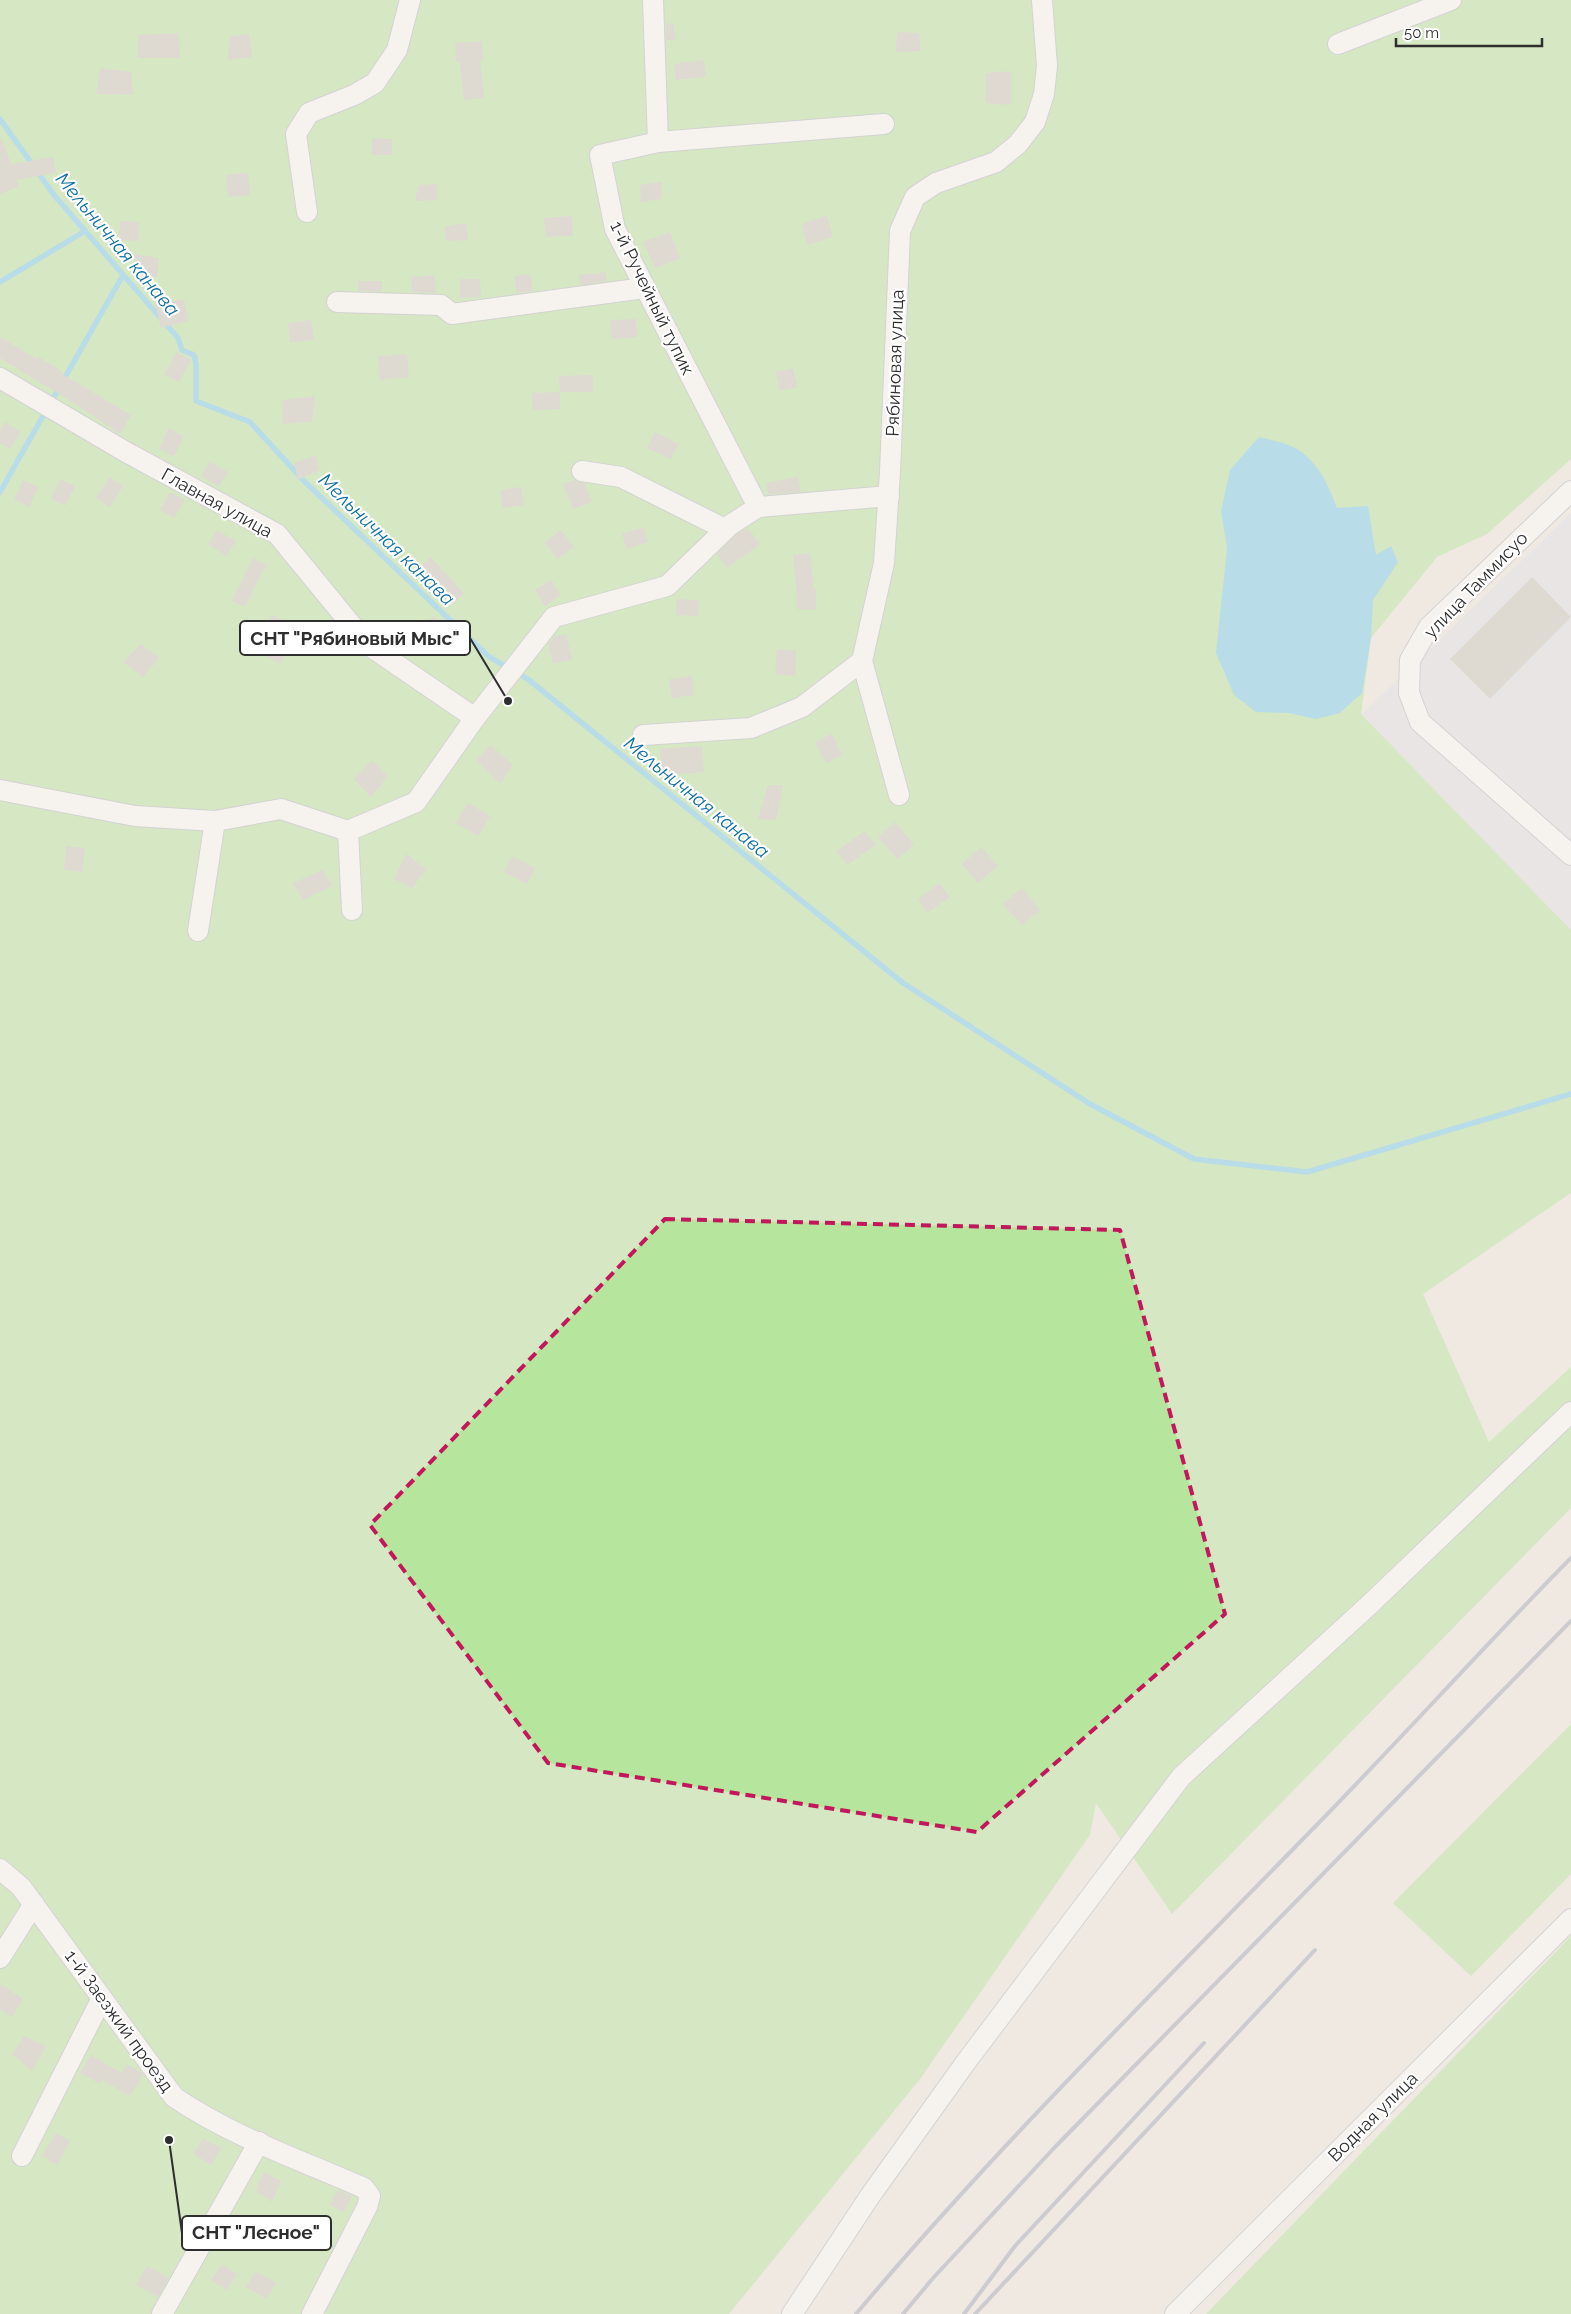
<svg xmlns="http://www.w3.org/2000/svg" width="1571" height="2314" font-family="Raleway,sans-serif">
<rect width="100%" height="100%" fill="#efe9e1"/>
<polygon fill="#e3e1e8" points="1571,513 1571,930 1361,715"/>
<g fill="#b6e59e">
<polygon points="0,0 1571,0 1571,459 1487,534 1437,557 1371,638 1361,714 1571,930 1571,1193 1423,1294 1489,1442 1571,1367 1571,1508 1172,1914 1096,1803 1090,1835 920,2079 729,2314 0,2314"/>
<polygon points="1571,1724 1571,1874 1471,1976 1393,1903"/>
<polygon points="1571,1936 1571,2314 1206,2314"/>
</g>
<path fill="#75cff0" d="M1259,437C1270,440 1283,442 1293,447C1316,458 1329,485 1337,508L1368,506L1376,555L1391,546L1398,562L1373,600L1371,638L1362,693L1340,713L1316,719L1289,713L1256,712L1234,695L1216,653L1227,548L1221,511L1230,470Z"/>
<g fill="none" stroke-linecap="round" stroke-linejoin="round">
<g stroke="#75cff0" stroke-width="5.5">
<polyline points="0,119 54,195 178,338 182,350 194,355 196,364 196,401 250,422 304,481 488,656 508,668"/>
<polyline points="0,282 85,231"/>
<polyline points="0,492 123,275"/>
<polyline points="517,672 529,680 903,983 1090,1104 1194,1159 1307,1172 1571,1094"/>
</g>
</g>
<g fill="#cbc7bf">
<polygon points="666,23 673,24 676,40 666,40"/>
<polygon points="897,32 919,33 921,51 896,52"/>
<polygon points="178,33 180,58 138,58 138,35"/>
<polygon points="249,34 252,57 228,60 230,36"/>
<polygon points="482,41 483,60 480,61 484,98 464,100 460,62 456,62 455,43"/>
<polygon points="704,60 706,77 676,80 674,64"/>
<polygon points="101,68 131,72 133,95 96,94"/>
<polygon points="1011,71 1011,105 985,103 986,73"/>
<polygon points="372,138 392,139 392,155 372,155"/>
<polygon points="0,140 2,140 11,164 53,157 56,173 16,180 19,186 0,194"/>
<polygon points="248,173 250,195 228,197 226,175"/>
<polygon points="662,182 661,199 641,202 640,185"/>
<polygon points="437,184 437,200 415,201 419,185"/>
<polygon points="827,215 833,237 807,245 802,224"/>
<polygon points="572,216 573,236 546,237 544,218"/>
<polygon points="120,221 139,222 138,241 119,240"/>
<polygon points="466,223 468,240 446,241 445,226"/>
<polygon points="670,232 680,259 655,268 643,242"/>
<polygon points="134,254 159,258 157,277 132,275"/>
<polygon points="606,272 607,281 580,285 579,275"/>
<polygon points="530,274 533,291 517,293 514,276"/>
<polygon points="434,275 436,293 412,292 411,277"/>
<polygon points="460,279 480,279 481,297 460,298"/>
<rect x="358" y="281" width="24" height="10"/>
<polygon points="184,299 188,321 161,328 155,303"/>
<polygon points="636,319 637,337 612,339 610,320"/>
<polygon points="311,320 314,340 290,343 288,323"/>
<polygon points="0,337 37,359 39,357 63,372 62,374 131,415 120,434 69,400 0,358"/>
<polygon points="177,352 191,360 179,382 165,374"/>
<polygon points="407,354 409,377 380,380 378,356"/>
<polygon points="793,368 797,387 780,391 775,372"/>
<polygon points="593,375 593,392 560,392 559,376"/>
<polygon points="560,392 560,409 533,410 532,393"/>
<polygon points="315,396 312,422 282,424 283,400"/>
<polygon points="5,422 21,432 10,449 0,443 0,430"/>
<polygon points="169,428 184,436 174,456 159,449"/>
<polygon points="655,432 678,444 671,459 647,448"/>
<polygon points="316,455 319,470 298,480 294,463"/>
<polygon points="210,462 228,472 219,486 201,476"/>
<polygon points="110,477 123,486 110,507 96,498"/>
<polygon points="798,477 801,492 768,494 766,483"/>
<polygon points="60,479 75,486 65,506 51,499"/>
<polygon points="23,480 38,487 29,507 14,500"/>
<polygon points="574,480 585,483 592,502 573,509 563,484"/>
<polygon points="521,487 524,505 503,508 500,490"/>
<polygon points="170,492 185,500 174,518 160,510"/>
<polygon points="644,527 648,542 627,549 622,534"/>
<polygon points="748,528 760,544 727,568 717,554 737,534"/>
<polygon points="217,530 236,541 226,556 208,544"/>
<polygon points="561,530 574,547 557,559 545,542"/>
<polygon points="810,553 814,589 816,589 816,610 797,609 797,593 793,555"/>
<polygon points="431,557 464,594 453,604 420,567"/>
<polygon points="253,558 266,565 245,607 232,601"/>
<polygon points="1532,577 1571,617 1490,699 1450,659"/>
<polygon points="551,580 561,595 545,606 535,590"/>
<polygon points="677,599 699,600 698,616 676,615"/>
<polygon points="272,615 299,627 280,664 256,650"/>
<polygon points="433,616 447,627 437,640 422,629"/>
<polygon points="566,634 572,660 553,664 548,644 554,637"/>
<polygon points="141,644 159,658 143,677 123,662"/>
<polygon points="777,649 796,650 795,676 775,674"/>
<polygon points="692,676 694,695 672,698 669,679"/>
<polygon points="832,734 842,755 826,763 815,742"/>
<polygon points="491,745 513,765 500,784 476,760"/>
<polygon points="702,746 704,772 662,775 660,749"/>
<polygon points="372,760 388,776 371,797 354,779"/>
<polygon points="768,785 783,785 776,820 758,819"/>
<polygon points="468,803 490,816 478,836 456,823"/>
<polygon points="895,822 914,845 897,859 878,837"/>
<polygon points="865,831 875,845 847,865 837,851"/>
<polygon points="66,846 85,848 82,872 64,870"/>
<polygon points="981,847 998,866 978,883 962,864"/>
<polygon points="406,854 426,869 412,888 394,879"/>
<polygon points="512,856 535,868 527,884 504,872"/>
<polygon points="323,870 332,886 303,900 293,883"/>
<polygon points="940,883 950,897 927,913 918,899"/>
<polygon points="1022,888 1040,910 1022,925 1003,904"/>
<polygon points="0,1984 23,1999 12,2017 0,2009"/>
<polygon points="24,2036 46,2046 32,2071 12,2054"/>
<polygon points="90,2055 122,2073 127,2064 142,2073 143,2075 130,2096 102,2080 100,2084 80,2073"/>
<polygon points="56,2133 70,2141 57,2165 42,2156"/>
<polygon points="203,2139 221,2147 212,2165 193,2154"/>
<polygon points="264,2172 281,2181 272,2202 256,2190"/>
<polygon points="338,2190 352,2196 344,2212 330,2205"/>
<polygon points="222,2264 237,2274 227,2290 211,2280"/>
<polygon points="147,2266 169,2278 158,2297 136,2285"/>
<polygon points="256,2271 276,2283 267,2299 246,2287"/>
</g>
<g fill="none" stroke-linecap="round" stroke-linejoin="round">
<defs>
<g id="minor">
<polyline points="653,0 658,142 600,155 615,229 758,507"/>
<polyline points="1338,44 1451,0"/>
<polyline points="658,142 884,124"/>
<polyline points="307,212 296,134 309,113 354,95 375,83 397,50 410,0"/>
<polyline points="337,302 441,305 452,314 644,288"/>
<polyline points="0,378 126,452 277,534 368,645 475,718"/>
<polyline points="582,471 621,477 725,529"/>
<polyline points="1571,491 1429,627 1410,660 1409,693 1420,722 1571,855"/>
<polyline points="643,735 751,728 802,707 862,661"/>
<polyline points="0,790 135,816 215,821 281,809 348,831 416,802 475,718 554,617 667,586 730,525 758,507 889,496"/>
<polyline points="899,795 862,661 884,563 890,472 900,231 915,197 936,183 996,162 1018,144 1035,122 1044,94 1047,66 1042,0"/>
<polyline points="348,831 352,910"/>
<polyline points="198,931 215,821"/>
<path d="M0,1869L21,1887L174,2097C231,2136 300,2160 364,2188L370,2196L367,2207L312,2314"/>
<polyline points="0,1958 34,1904"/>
<polyline points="22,2156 102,1998"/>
<polyline points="162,2314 259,2142"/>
<polyline points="792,2314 870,2196 966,2062 1181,1777 1368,1606 1571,1412"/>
<polyline points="1175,2314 1571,1919"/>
</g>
</defs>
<use href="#minor" stroke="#b4b7c1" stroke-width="22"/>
<use href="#minor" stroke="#fff" stroke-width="20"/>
<g stroke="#a3a6b8" stroke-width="4">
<path d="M856,2314C995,2149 1149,1997 1300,1842C1392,1749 1479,1651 1571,1558"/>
<polyline points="903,2314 934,2277 1055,2147 1571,1621"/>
<polyline points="964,2314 1015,2246 1204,2043"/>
<polyline points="975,2314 1315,1950"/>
</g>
</g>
<path d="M0 0H1571V2314H0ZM665,1219L1120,1230L1225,1614L977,1832L548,1763L370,1525Z" fill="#efe9e1" fill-opacity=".55" fill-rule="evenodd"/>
<path fill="none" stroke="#c2185b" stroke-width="4" stroke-dasharray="10 6" stroke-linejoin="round" d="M665,1219L1120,1230L1225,1614L977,1832L548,1763L370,1525Z"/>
<g text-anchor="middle" stroke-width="4.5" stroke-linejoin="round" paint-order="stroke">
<g font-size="18" fill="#2e2e2e" stroke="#fff">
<text transform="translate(652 298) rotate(64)" y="6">1-й Ручейный тупик</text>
<text transform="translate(895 363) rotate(-88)" y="6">Рябиновая улица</text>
<text transform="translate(217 503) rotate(29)" y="6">Главная улица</text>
<text transform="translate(1476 585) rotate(-46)" y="6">улица Таммисуо</text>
<text transform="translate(119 2021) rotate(54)" y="6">1-й Заезжий проезд</text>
<text transform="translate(1373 2117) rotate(-45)" y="6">Водная улица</text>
</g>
<g font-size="19" font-style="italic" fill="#0d6fa3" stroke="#fff">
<text transform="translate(118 244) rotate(50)" y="7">Мельничная канава</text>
<text transform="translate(387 539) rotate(44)" y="7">Мельничная канава</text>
<text transform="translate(697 797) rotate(39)" y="7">Мельничная канава</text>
</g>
</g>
<path fill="none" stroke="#2e2e2e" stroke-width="2" d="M508 701L470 638M169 2140L182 2233"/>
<g fill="#2e2e2e" stroke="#fff" stroke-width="2">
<circle cx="508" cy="701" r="5"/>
<circle cx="169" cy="2140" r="5"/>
</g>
<g fill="#fff" stroke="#2e2e2e" stroke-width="2">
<rect x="240" y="621" width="230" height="34" rx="5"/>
<rect x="182" y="2216" width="149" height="34" rx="5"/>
</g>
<g font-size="19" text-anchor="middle" font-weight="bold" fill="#2e2e2e">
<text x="355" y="645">СНТ "Рябиновый Мыс"</text>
<text x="256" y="2239">СНТ "Лесное"</text>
</g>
<path d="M1396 38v8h146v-8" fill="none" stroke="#2e2e2e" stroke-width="2.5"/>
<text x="1404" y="38" font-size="15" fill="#2e2e2e" stroke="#ffffff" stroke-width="4" paint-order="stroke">50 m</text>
</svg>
